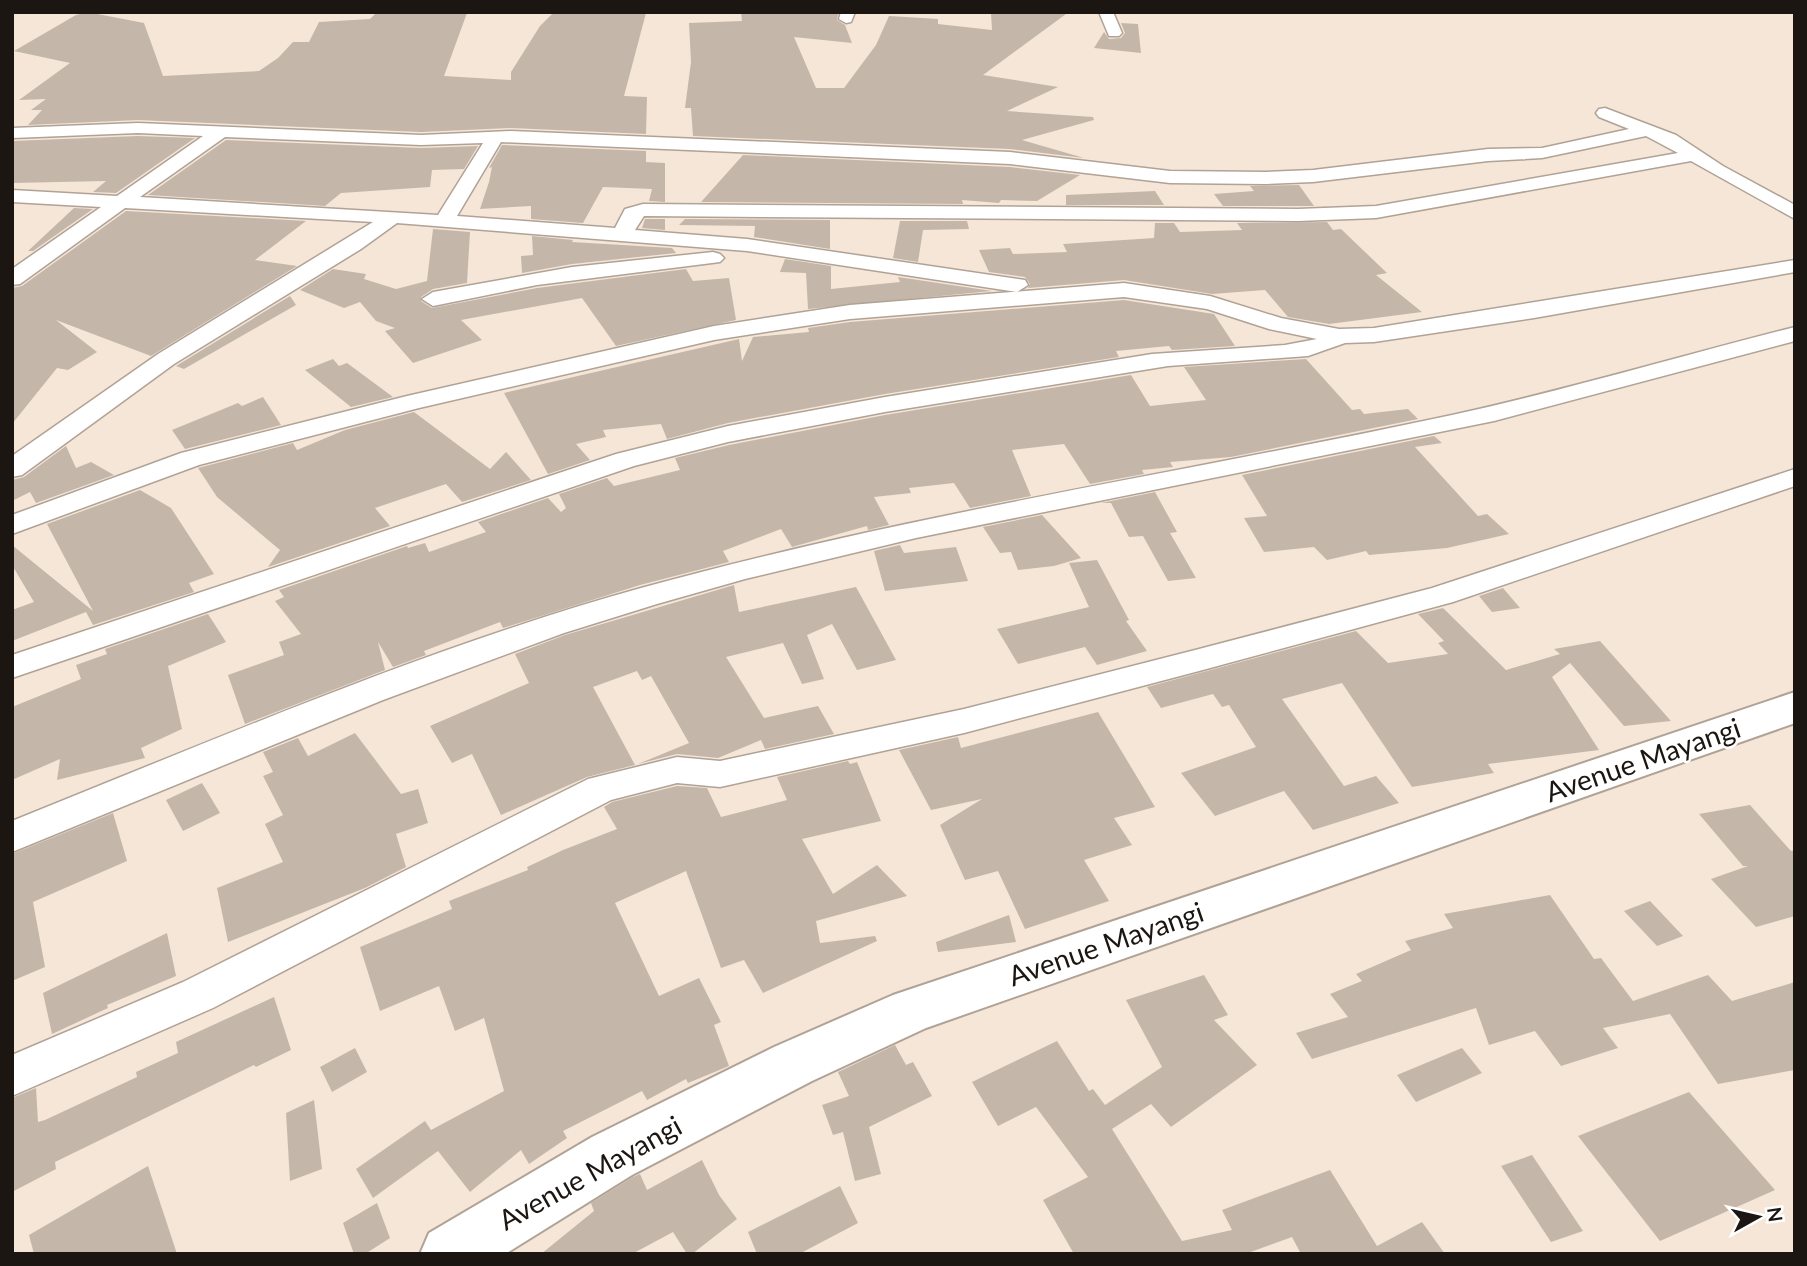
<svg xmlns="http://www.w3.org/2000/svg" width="1807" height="1266" font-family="Lato,sans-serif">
<rect width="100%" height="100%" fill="#f5e6d8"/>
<g fill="#c4b7a9">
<polygon points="87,12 144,23 163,76 259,71 278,58 293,42 309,42 319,22 370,19 375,14 467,13 444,76 511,80 511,72 540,26 554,12 646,13 624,96 647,97 646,134 511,128 421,132 138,120 28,125 42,110 31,110 46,99 19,100 70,63 14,51 76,15"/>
<polygon points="741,12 838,14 837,20 845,25 852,43 794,37 816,88 844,88 876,45 889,16 938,19 938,24 992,30 991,13 1066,14 983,75 1058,87 1007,111 1093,117 1094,120 1022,140 1084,158 1010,149 693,136 691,108 685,108 691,62 689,23 742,21"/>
<polygon points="1121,23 1138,24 1141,53 1094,48 1104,32 1109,39 1121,38 1125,33"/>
<polygon points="138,136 195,138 116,193 93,192 106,181 12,183 12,141"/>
<polygon points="226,140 421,148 478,146 464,169 432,170 430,187 341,193 325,206 148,195"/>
<polygon points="502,145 646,151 646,162 665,163 665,202 649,201 652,189 603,187 583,223 531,219 531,206 480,209 489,182 492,167 489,168"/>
<polygon points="743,155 1010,167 1080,175 1037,201 1001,200 999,203 962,200 963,204 701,202"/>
<polygon points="1299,185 1314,206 1223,206 1214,194 1254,191 1250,186"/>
<polygon points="1155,191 1164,205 1066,205 1066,195"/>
<polygon points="74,208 93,209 33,251 28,251"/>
<polygon points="126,211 306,221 255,260 297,266 151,356 56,320 97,352 68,370 57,368 12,424 12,288 22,286"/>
<polygon points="645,219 665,219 665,230 642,228"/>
<polygon points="685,219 830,220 830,249 754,237 755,226 679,225"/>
<polygon points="900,221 967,221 969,229 923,230 918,262 893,258"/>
<polygon points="1327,222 1333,230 1341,229 1387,273 1376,275 1422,312 1329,324 1288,317 1265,290 1212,294 1124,280 1028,288 1030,284 1025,277 989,272 979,250 1010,248 1013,254 1067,252 1063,244 1154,238 1155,223 1174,223 1180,232 1242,230 1237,223"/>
<polygon points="433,229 470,232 467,283 433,289 421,297 421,301 432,308 537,288 686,269 693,281 729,278 736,320 616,346 582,298 461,320 482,340 413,363 385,331 395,328 376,321 360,302 344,308 300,290 333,269 366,274 364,279 396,289 427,281"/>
<polygon points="532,236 573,240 572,242 672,248 676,253 572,264 522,273 521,256 533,255"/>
<polygon points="785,259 831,266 831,289 900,282 898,277 992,291 808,309 806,273 780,272"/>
<polygon points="290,296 296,305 184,369 176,366"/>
<polygon points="1124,300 1214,314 1235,346 1172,350 1169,346 1116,351 1119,357 885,394 728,423 667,439 661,424 603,430 606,437 576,444 590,460 548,474 504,393 739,339 742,361 753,337 809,332 808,328 850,322"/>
<polygon points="333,359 339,366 347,363 393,397 351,407 305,370"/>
<polygon points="1306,359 1352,410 1360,409 1364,414 1408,409 1418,419 1231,457 1170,462 1173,467 1142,470 1144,474 1090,484 1064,444 1012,450 1031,496 970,508 954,483 909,488 911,493 874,497 889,525 868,530 867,526 792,547 781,529 723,551 729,562 640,585 503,628 500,622 424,651 426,655 393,667 378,642 385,670 245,724 228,675 284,655 279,642 301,634 275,601 284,597 279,590 407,546 408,548 425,543 429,552 486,532 478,522 548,498 561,512 566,508 559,494 607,478 614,486 680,470 675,458 729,445 885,415 1131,375 1150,406 1206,400 1184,367"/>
<polygon points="263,397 281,425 185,449 172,430 238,403 242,406"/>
<polygon points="414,412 490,469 506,452 531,480 462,502 446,484 375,508 390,526 268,567 280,550 217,497 198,468 293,443 297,450 345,430"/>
<polygon points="1434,436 1442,443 1415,447 1478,516 1487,514 1509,534 1447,548 1369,555 1366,551 1327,560 1314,547 1264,552 1244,518 1267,516 1242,475"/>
<polygon points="66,446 76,468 91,462 114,475 36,503 30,492 12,501 12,480 24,477"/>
<polygon points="140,490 171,508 214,574 189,583 194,592 93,625 86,612 12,641 12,610 34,602 12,565 12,545 93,611 47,524"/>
<polygon points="1155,492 1177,532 1170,533 1196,578 1168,581 1143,536 1129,537 1111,503 1101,503"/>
<polygon points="1042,515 1081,558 1054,566 1018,570 1011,552 1000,553 983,527"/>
<polygon points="900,545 904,553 956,547 968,581 885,591 874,551"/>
<polygon points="1097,560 1129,620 1126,621 1147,651 1097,665 1085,647 1018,664 997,629 1089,607 1069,563"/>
<polygon points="734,585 739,612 856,587 896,660 857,670 832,624 807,635 824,679 802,684 783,643 726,657 764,718 818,706 834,734 765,749 761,740 718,758 677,754 638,764 689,743 651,676 642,680 637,671 593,687 635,765 587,777 501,815 472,754 452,763 430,726 529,683 515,654 565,635"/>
<polygon points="1503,588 1520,608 1492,612 1479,596"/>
<polygon points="1443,608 1506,670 1560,654 1554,649 1600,641 1671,721 1624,726 1570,663 1552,677 1599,750 1488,764 1494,773 1412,787 1342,683 1282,699 1344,786 1376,776 1399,803 1313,830 1284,791 1215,816 1181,773 1256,747 1229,705 1222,707 1213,694 1161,708 1147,687 1356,631 1388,663 1448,654 1438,643 1444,641 1418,614"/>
<polygon points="208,614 226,642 168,666 182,729 141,748 145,758 57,780 60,759 12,780 12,707 81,679 76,665 107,654 105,649"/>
<polygon points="1098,712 1155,807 1114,818 1132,845 1084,860 1109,901 1025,929 998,871 965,880 940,825 982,799 931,810 899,750 958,737 961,748"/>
<polygon points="355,733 401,794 418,789 428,823 396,834 406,867 365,888 228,942 217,888 283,862 265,824 283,815 263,776 273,772 263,752 298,738 308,756"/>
<polygon points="848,761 850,764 857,762 881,821 802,839 833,894 877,865 907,896 816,921 820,943 875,936 877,941 763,993 744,960 721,968 686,871 615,903 659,996 699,978 721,1022 714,1025 729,1066 688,1083 686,1079 647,1100 642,1091 563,1131 567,1138 529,1164 521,1150 470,1192 438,1151 373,1198 356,1169 425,1121 431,1130 504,1091 484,1018 455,1031 439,986 380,1011 360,947 452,909 449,901 528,870 527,867 563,850 617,829 604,807 612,802 677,786 707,788 721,817 787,800 777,777"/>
<polygon points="202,783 220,813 183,831 166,800"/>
<polygon points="1750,805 1791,851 1795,850 1795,916 1756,927 1711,879 1748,866 1743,866 1699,814"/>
<polygon points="113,813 127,861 33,902 45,967 12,981 12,854"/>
<polygon points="1550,895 1594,959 1601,958 1633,1001 1708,975 1732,1001 1795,982 1795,1070 1718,1084 1670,1014 1603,1028 1618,1048 1561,1066 1535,1031 1489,1045 1476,1008 1312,1059 1296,1033 1348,1017 1330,994 1362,981 1356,974 1411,950 1405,941 1453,928 1444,914"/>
<polygon points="1650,901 1683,936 1657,946 1624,911"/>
<polygon points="1009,915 1016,942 938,952 936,942"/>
<polygon points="167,933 176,976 107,1005 108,1008 52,1034 43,993"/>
<polygon points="1204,975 1228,1015 1214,1020 1257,1065 1171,1127 1151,1104 1112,1129 1182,1241 1232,1230 1222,1210 1330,1170 1377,1246 1422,1222 1445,1254 1301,1254 1292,1237 1245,1254 1074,1254 1043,1200 1088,1177 1036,1107 998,1126 972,1082 1057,1041 1089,1091 1093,1089 1105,1105 1162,1067 1126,1000"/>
<polygon points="274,997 291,1050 256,1067 254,1065 55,1162 56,1169 12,1192 12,1098 36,1088 38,1122 45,1120 137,1077 136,1072 178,1053 176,1042"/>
<polygon points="895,1045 906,1065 913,1062 932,1096 869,1127 881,1174 855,1181 843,1132 833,1135 822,1105 849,1096 838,1072"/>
<polygon points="355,1048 367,1072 332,1092 320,1067"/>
<polygon points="1462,1048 1482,1073 1416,1102 1397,1075"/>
<polygon points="1689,1092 1775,1190 1660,1241 1578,1136"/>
<polygon points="314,1100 322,1169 290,1181 286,1113"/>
<polygon points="1532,1155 1583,1231 1551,1242 1501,1166"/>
<polygon points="702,1160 719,1195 737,1219 692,1254 687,1254 673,1232 632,1254 541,1254 594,1211 591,1203 633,1177 640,1174 647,1190"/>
<polygon points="148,1166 177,1254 34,1254 29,1235"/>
<polygon points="840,1186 858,1223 799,1254 757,1254 748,1232"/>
<polygon points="377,1203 390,1238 365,1254 354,1254 343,1223"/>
</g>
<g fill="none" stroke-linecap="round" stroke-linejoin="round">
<defs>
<g id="street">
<polygon points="841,12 855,12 851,22 846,23 839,19"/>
<polygon points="1099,12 1113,12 1122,33 1119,36 1109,36"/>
<path d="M1605,108L1676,135L1723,166L1795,205V219L1691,161L1376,218L1298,221L644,216L635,230L747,239L1025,280L1028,285L1017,292L747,251L397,223L361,249L174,364L22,475L12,477V456L158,354L373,222L125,208L20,284L12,285V269L101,207L12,202V190L117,196L203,136L138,133L12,138V128L138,123L421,135L511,131L1010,152L1170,171L1266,172L1313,170L1488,149L1542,148L1629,129L1599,117L1596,113L1599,109ZM1646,136L1678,153L1376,206L1298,209L643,204L625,209L615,228L457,216L501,142L1010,164L1170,183L1266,184L1313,182L1488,161L1542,158ZM225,137L421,145L483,143L438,215L140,197Z"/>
<polygon points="713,252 720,254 724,258 720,262 537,285 433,306 422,299 433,292 572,267"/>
<polygon points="1795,260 1795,272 1534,318 1374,342 1345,343 1308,356 1168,366 885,412 728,442 634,466 12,678 12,655 616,454 728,426 885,397 1152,354 1285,345 1317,339 1269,329 1207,309 1124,297 850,319 714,340 419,408 199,465 12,534 12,515 181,453 407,396 714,326 850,305 1124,283 1210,296 1281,318 1339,329 1374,328"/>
<path d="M1795,327V341L1494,421L916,538L745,579L657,604L564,633L383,700L12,852V821C219,738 426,648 641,588C908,514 1182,473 1452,415C1567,390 1680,356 1795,327Z"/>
<polygon points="1795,469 1795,486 1453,602 1199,671 964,733 720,787 677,783 611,800 213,1008 12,1096 12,1055 183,982 588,779 677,757 720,761 964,709 1199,649 1432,588"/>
</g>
<polygon id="secondary" points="1795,692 1795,723 926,1028 812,1081 632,1175 505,1254 420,1254 429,1233 592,1137 774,1047 893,995"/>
</defs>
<use href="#street" stroke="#b0a295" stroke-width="3"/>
<use href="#secondary" stroke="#b0a295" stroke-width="4"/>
<use href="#street" fill="#fff" fill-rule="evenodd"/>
<use href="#secondary" fill="#fff" fill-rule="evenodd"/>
</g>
<g text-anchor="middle" stroke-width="5" stroke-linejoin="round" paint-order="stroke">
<g font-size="28" fill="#1b1611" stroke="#fff">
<text transform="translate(1643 760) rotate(-19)" y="10">Avenue Mayangi</text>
<text transform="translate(1106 944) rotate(-19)" y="10">Avenue Mayangi</text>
<text transform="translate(590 1173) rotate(-29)" y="10">Avenue Mayangi</text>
</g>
</g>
<rect width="1807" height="1266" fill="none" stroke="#1b1611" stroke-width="28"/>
<g transform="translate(1758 1217) rotate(82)" stroke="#ffffff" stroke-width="5" paint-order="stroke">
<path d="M0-5L12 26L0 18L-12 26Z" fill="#1b1611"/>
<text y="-10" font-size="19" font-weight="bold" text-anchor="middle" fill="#1b1611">N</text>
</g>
</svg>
